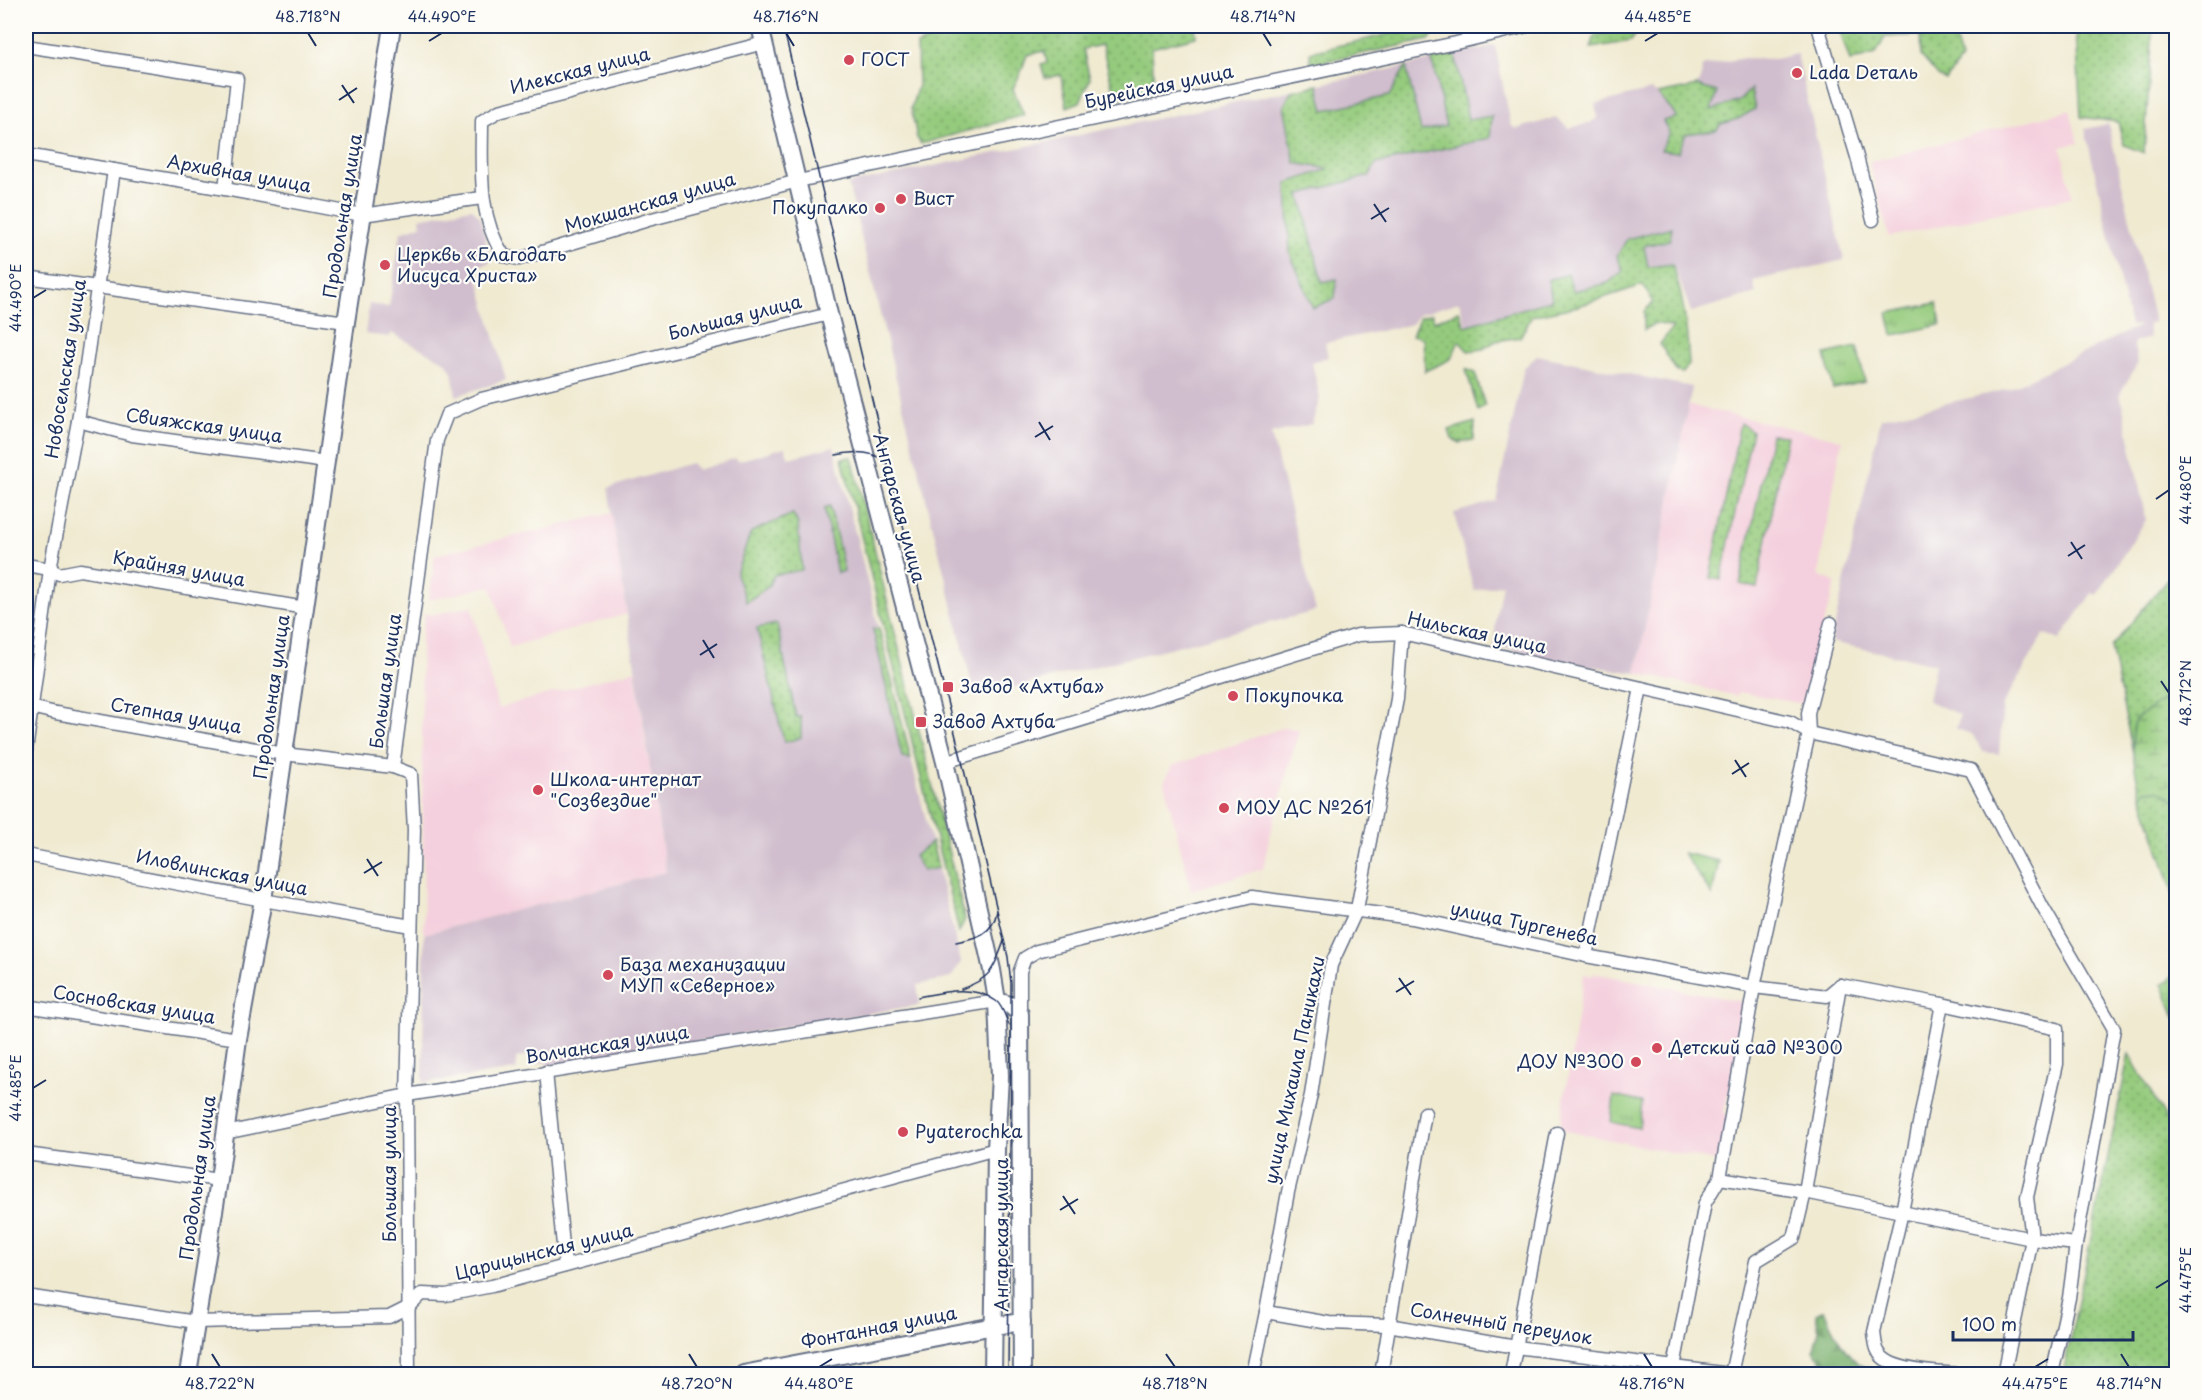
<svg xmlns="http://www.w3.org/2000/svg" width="2202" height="1400" font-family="'Playpen Sans',sans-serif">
<defs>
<pattern id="grass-dots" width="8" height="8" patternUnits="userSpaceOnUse" patternTransform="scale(1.5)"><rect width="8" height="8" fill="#95cb7d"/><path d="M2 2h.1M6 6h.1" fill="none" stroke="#79a56a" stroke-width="1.8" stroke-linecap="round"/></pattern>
<pattern id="forest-firs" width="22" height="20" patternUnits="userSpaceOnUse" patternTransform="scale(1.5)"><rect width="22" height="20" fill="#78af6c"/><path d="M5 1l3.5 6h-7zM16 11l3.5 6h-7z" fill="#628f5c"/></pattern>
<pattern id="wetland-marsh" width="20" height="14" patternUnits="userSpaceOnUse" patternTransform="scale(1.5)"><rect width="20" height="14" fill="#95cb7d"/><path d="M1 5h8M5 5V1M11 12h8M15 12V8" fill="none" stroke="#79a56a"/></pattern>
<pattern id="park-tufts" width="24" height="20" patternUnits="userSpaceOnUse" patternTransform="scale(1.5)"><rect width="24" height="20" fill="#95cb7d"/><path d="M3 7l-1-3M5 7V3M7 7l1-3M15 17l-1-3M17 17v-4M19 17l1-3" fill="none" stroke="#79a56a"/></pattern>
</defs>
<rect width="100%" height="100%" fill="#fdfcf7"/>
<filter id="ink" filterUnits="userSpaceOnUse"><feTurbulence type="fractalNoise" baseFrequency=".0167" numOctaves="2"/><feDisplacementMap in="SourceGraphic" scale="12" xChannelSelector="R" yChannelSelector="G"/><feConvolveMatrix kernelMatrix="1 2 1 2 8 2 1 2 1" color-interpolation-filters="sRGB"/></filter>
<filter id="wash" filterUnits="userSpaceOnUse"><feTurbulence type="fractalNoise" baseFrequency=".008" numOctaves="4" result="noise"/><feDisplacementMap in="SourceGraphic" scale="24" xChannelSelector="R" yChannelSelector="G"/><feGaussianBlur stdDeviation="1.35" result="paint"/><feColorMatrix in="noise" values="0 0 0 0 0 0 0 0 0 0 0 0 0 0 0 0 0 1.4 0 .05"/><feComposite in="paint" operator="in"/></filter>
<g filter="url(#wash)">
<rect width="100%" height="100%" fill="#f0ead1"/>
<g fill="#f4cfdd">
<polygon points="2070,110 2078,143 2061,147 2072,197 1889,237 1869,162"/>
<polygon points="1688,405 1842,440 1818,575 1836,583 1818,641 1803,704 1739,692 1737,696 1636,673"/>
<polygon points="612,513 627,614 510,647 491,586 429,600 435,555"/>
<polygon points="472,606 498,708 635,670 666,872 424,934 421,639 425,613 431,615"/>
<polygon points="1285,727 1299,730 1270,834 1263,869 1191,890 1164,782 1172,766"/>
<polygon points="1594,973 1744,1002 1749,1005 1734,1090 1728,1094 1724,1112 1729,1119 1720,1162 1566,1131 1560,1126 1584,974 1592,976"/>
</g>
<g fill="#d0bdcd">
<polygon points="1495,45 1511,125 1516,129 1556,118 1569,128 1590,123 1597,118 1595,104 1651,90 1659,94 1697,86 1701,80 1702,66 1744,58 1774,59 1797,54 1844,260 1753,281 1756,293 1691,312 1675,268 1469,333 1459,302 1419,314 1412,324 1325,343 1328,357 1312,362 1320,398 1312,424 1271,434 1316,611 975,697 848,184 1406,66"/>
<polygon points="2108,124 2154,322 2148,324 2150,338 2133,343 2138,363 2120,393 2146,520 2097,595 2092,593 2060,640 2044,634 2003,705 1999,754 1983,752 1972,734 1956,729 1960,715 1928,701 1935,664 1831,642 1881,418 2009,389 2141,325 2130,326 2085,129"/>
<polygon points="472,208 480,217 491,262 475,267 506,380 456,396 452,372 446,362 391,333 390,337 365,334 369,304 389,307 401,232 421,225 420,218"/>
<polygon points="1537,355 1692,387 1636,673 1571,663 1494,646 1496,616 1502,584 1474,591 1454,513 1496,501 1524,368"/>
<polygon points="834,446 961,962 951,978 917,985 920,1005 547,1066 546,1062 538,1063 536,1054 516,1058 517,1070 423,1083 424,934 666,872 608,488 691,463 697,470 736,458 738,461 785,447 789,458"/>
</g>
<g fill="url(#grass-dots)" stroke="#587d6e" stroke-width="1.5">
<polygon points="953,26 1195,26 1196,37 1152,48 1154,89 1107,102 1107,95 1114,93 1102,45 1083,49 1090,79 1080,102 1067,107 1061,75 1045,78 1041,64 1047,62 1044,51 1027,55 1021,72 1013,89 1024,115 921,144 917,138 911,108 918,85 917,45 946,32"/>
<polygon points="1424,26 1440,26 1429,40 1311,64 1310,52"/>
<polygon points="1615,26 1634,26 1636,34 1631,41 1591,48 1595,35 1615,31"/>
<polygon points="1838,26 1877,26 1878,28 1888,26 1952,26 1961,59 1946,80 1938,76 1921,56 1920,35 1885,37 1876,54 1850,61"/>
<polygon points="2066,26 2153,26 2144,153 2124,145 2118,122 2081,117 2076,32"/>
<polygon points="1455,54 1468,120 1492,116 1490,138 1376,164 1369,176 1300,194 1322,282 1337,279 1335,298 1313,308 1290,253 1287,183 1329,169 1295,163 1284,106 1291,91 1318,85 1324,110 1389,96 1406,66 1421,131 1446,126 1432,60"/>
<polygon points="1697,86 1717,92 1711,110 1739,101 1751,89 1755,109 1738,119 1721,124 1716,130 1686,134 1678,152 1661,150 1669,132 1663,121 1677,117 1658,94"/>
<path d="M1672,227L1670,240L1644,246L1648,267L1672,264C1684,297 1687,329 1689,364L1683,373L1677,372L1660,344L1673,327L1655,323L1644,330V311L1653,303L1643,285L1578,306L1532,316L1520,337L1496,341L1483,349L1468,351L1459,341L1451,359L1425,371L1423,338L1412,335L1420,317L1432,314L1434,321L1459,311L1465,326L1552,300L1548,280L1568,274L1573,291L1608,283L1623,271L1617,256L1627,239Z"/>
<polygon points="2176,339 2176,902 2142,797 2111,647 2172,574"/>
<polygon points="1466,369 1475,373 1485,406 1478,411"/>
<polygon points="1475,422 1474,440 1460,443 1452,439 1449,430"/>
<polygon points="1740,423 1752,431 1721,580 1710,578"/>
<polygon points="1771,435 1787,436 1757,588 1740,584"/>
<polygon points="852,457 965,919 959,932 842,458"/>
<polygon points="830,506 844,571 837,573 824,508"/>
<polygon points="793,514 798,524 802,570 774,575 768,587 746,602 736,574 751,532"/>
<polygon points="777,624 796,717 801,717 801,738 784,742 757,628"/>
<polygon points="879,628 911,759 902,757 873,629"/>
<polygon points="932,842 938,868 923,871 914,856"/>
<polygon points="2176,974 2176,1019 2162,984"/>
<polygon points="2129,1054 2176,1136 2176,1374 2063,1374"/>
</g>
<path fill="url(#forest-firs)" stroke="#4a6f65" stroke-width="1.5" d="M1824,1310C1832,1328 1846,1359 1865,1367C1873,1371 1881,1372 1889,1374H1824L1829,1369L1813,1351L1819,1331L1816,1314Z"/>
<path fill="url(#wetland-marsh)" stroke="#587d6e" stroke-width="1.5" d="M2176,691V802C2168,792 2159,789 2146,790L2142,797C2134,772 2130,745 2135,719Z"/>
<g fill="url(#park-tufts)" stroke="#587d6e" stroke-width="1.5">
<polygon points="1937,303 1941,325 1893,335 1888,313"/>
<polygon points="1857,347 1865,382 1833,389 1825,354"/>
<polygon points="1683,853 1719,861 1712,895"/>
<polygon points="1614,1096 1642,1102 1639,1128 1611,1122"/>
</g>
</g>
<g filter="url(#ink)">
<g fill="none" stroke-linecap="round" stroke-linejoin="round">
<defs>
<g id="street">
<polyline points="1818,26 1857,157 1873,220"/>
<path d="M764,43L499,111L482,121C482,167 477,216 504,256L519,259L648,220L798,181L1456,43L1527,26"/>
<polyline points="26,46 237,79 225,189"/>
<polyline points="26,155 225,189 362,215 482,198"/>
<polyline points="26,277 346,322"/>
<polyline points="78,421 132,435 326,462"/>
<polyline points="26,565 50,569 59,574 80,570 305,608"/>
<polyline points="26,706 56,713 284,754 393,767"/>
<polyline points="26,751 50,569 78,421 114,170"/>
<polyline points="945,762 1358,635 1402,633 1790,722 1809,733 1971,770 2042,906 2114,1029 2076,1244 2032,1239 1805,1192 1720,1178"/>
<polyline points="26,855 263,900 411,926"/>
<polyline points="1586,956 1641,688"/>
<path d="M1942,1004L1902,1212L1874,1332C1875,1338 1875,1346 1878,1351C1887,1372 1941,1373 1962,1374"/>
<polyline points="26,1006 238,1039"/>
<polyline points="1020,1014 1020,971 1025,958 1037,951 1252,897 1412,918 1586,956 1754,987 1827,996 1840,985 1942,1004 2057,1029 2057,1064 2027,1197 2032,1239 2004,1374"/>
<polyline points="546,1072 565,1266"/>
<polyline points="225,1133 407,1095 997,1001"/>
<polyline points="26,1154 219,1180"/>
<polyline points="26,1296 196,1322 389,1317 409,1307 422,1294 446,1295 492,1286 996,1149"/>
<polyline points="1266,1312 1329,1323 1388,1325 1516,1347 1730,1374"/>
<polyline points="815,1360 816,1374"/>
<polyline points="1674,1367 1705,1203 1720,1178 1754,987 1809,733 1808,713 1831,623"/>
<polyline points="409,1374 407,1095 414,830 411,774 393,767 437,440 447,414 481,399 829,314"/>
<polyline points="1253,1374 1266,1312 1288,1192 1311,1095 1331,965 1357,909 1397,699 1402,633"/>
<polyline points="1381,1374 1425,1113"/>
<polyline points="1511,1374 1557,1133"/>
<polyline points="1731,1374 1756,1261 1794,1238 1805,1192 1840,985"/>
<polyline points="2052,1374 2069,1298 2076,1244"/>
</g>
<g id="secondary">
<polyline points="760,26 829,314 945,762 992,970 997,1001 1000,1076 996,1149 993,1374"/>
<polyline points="997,1001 1010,1005 1020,1014 1022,1374"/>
<polyline points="188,1374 219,1180 238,1039 263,900 346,322 392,26"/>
<polyline points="743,1374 994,1326 1022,1322"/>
</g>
</defs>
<use href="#street" stroke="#667086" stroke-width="15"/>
<use href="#secondary" stroke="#667086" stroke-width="20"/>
<use href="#street" stroke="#fff" stroke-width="12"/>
<use href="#secondary" stroke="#fff" stroke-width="16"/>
<g stroke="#1b2f5e" stroke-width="1.5">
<polyline points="783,26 887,462 961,757 1008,957 1011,983 1011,1047 1008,1374"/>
<path d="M836,455C853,451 878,450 889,466"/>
<path d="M956,942C977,938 993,934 997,911"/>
<path d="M961,989C990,979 994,970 1004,941"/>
<path d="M918,997C943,992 973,984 996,1001C1002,1005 1006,1018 1009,1025"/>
</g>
</g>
</g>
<path fill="none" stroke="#1b2f5e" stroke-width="2" d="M308,33L316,46M786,33L794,46M1263,33L1271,46M429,41L442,33M1645,41L1658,33M342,85L354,103M339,100L357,88M1374,204L1386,222M1371,219L1389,208M33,298L46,290M1039,422L1050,440M1035,437L1053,426M2156,499L2169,490M2071,542L2082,559M2068,556L2085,545M703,640L714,658M700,655L717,644M2161,681L2169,693M1735,760L1746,777M1732,774L1749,763M367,859L378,876M364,873L382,862M1399,978L1411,995M1396,992L1414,981M33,1088L46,1080M1063,1196L1075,1214M1060,1210L1078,1199M2156,1288L2169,1280M212,1354L220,1367M689,1354L697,1367M1166,1354L1175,1367M1644,1354L1652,1367M2121,1354L2129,1367M819,1367L832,1359M2035,1367L2048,1359"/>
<g fill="#d1495b" stroke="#fdfcf7" stroke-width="2">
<circle cx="849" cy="60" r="6"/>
<circle cx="1797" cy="73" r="6"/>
<circle cx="901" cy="199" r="6"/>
<circle cx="880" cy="208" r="6"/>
<circle cx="385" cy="265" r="6"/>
<rect x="942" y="681" width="12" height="12" rx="3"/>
<circle cx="1233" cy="696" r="6"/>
<rect x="915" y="716" width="12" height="12" rx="3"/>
<circle cx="538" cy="790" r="6"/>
<circle cx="1224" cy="808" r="6"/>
<circle cx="608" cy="975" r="6"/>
<circle cx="1657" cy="1048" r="6"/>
<circle cx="1636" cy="1062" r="6"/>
<circle cx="903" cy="1132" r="6"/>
</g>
<g text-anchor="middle" stroke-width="4.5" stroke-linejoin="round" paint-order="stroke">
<g font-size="18" fill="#1b2f5e" stroke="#fdfcf7" text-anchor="start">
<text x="861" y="66">ГОСТ</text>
<text x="1809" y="79">Lada Dеталь</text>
<text x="913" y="205">Вист</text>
<text x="868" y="214" text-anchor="end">Покупалко</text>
<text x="397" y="261">Церквь «Благодать<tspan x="397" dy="21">Иисуса Христа»</tspan></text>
<text x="960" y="693">Завод «Ахтуба»</text>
<text x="1245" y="702">Покупочка</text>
<text x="933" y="728">Завод Ахтуба</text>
<text x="550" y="786">Школа-интернат<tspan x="550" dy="21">"Созвездие"</tspan></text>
<text x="1236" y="814">МОУ ДС №261</text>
<text x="620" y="971">База механизации<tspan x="620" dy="21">МУП «Северное»</tspan></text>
<text x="1669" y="1054">Детский сад №300</text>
<text x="1624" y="1068" text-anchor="end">ДОУ №300</text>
<text x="915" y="1138">Pyaterochka</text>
</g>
<g font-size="18" fill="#1b2f5e" stroke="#fdfcf7">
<text transform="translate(580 71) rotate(-14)" y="6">Илекская улица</text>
<text transform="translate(1159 87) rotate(-12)" y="6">Бурейская улица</text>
<text transform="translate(239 174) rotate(10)" y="6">Архивная улица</text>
<text transform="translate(650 203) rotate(-16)" y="6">Мокшанская улица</text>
<text transform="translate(343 216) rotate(-81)" y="6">Продольная улица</text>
<text transform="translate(735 318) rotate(-14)" y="6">Большая улица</text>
<text transform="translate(66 369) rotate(-81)" y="6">Новосельская улица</text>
<text transform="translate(204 426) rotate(8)" y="6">Свияжская улица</text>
<text transform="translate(899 508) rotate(75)" y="6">Ангарская улица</text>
<text transform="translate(179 569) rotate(10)" y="6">Крайняя улица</text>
<text transform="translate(1477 633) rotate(12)" y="6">Нильская улица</text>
<text transform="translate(386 681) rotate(-82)" y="6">Большая улица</text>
<text transform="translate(272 697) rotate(-82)" y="6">Продольная улица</text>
<text transform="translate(176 716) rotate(10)" y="6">Степная улица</text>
<text transform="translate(222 873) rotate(11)" y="6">Иловлинская улица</text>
<text transform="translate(1524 924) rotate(12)" y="6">улица Тургенева</text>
<text transform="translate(134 1005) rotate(9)" y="6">Сосновская улица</text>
<text transform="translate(607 1045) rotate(-9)" y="6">Волчанская улица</text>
<text transform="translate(1295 1070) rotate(-78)" y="6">улица Михаила Паникахи</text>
<text transform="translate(390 1174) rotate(-90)" y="6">Большая улица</text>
<text transform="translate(198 1178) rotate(-82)" y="6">Продольная улица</text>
<text transform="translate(1002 1235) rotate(-90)" y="6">Ангарская улица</text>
<text transform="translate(544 1252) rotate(-14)" y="6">Царицынская улица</text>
<text transform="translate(1501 1324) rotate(9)" y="6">Солнечный переулок</text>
<text transform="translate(879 1328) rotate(-11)" y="6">Фонтанная улица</text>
</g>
</g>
<rect width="2202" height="1400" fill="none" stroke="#fdfcf7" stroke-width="66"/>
<path d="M1953 1331v9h180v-9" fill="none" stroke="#1b2f5e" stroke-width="3"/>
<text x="1962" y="1331" font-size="18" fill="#1b2f5e" stroke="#fdfcf7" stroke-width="4.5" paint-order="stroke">100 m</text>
<rect x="33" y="33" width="2136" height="1334" fill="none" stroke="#1b2f5e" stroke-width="2"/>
<g font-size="15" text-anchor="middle" fill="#1b2f5e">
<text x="308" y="22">48.718°N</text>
<text x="442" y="22">44.490°E</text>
<text x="786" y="22">48.716°N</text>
<text x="1263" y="22">48.714°N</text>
<text x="1658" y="22">44.485°E</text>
<text transform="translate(16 298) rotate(-90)" y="5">44.490°E</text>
<text transform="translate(2186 490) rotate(-90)" y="5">44.480°E</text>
<text transform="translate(2186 693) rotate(-90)" y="5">48.712°N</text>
<text transform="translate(16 1088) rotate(-90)" y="5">44.485°E</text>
<text transform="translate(2186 1280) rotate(-90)" y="5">44.475°E</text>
<text x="220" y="1389">48.722°N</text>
<text x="697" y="1389">48.720°N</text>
<text x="819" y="1389">44.480°E</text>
<text x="1175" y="1389">48.718°N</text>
<text x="1652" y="1389">48.716°N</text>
<text x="2035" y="1389">44.475°E</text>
<text x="2129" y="1389">48.714°N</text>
</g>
</svg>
